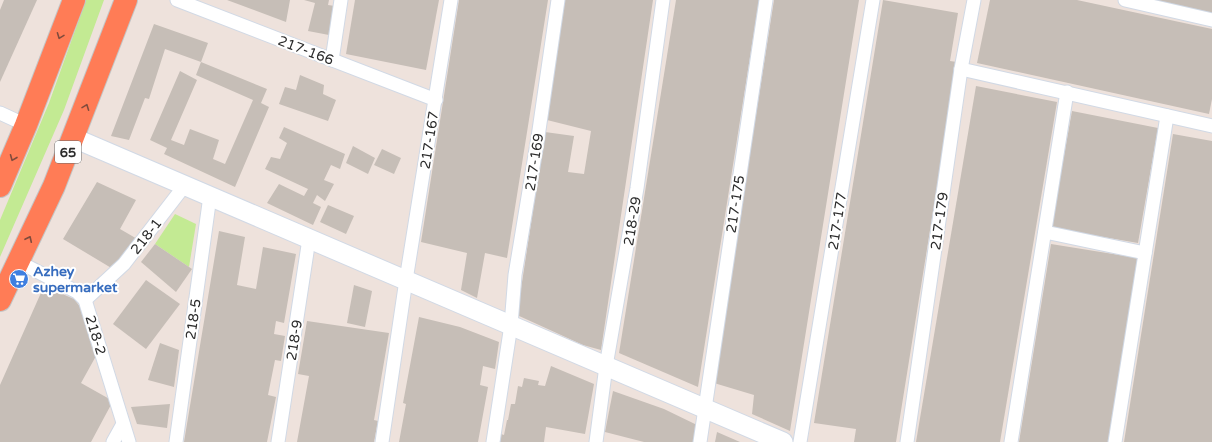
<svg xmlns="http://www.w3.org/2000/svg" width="1212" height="442" font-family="'Varela Round',sans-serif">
<rect width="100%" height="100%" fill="#eee2dc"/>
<g fill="#c3ea93">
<polygon points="86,0 104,0 64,110 0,257 0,220 49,103"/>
<polygon points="175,214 196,224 189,267 155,244"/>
</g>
<g fill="#c6beb7">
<polygon points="4,0 37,0 0,82 0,10"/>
<polygon points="227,0 290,0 286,22"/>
<polygon points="304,0 329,0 328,5 335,6 329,35 308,31 315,3"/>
<polygon points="355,0 439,0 426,70 346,54"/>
<polygon points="459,0 548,0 507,258 485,253 477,298 461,290 467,253 421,242"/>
<polygon points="565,0 653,0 601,350 583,345 517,315 545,132 574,136 568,172 584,174 591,131 547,120"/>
<polygon points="676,0 759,0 698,387 619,353"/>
<polygon points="774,0 859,0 790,431 752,414 754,395 714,383"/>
<polygon points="883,0 958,13 950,61 957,62 896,442 854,442 856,429 814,423"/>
<polygon points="990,0 1077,0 1212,29 1212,99 1209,114 977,63"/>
<polygon points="1147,0 1212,0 1212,14"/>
<polygon points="154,24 208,43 201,62 267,89 261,103 269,107 235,187 164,154 167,148 150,140 180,71 197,80 171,140 184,145 190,129 219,140 213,159 225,164 253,100 196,75 201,62 165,49 149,99 145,98 129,140 111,136"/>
<polygon points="300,75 324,85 323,94 336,100 328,121 279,104 285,87 296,90"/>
<polygon points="976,86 1057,102 1000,442 916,442"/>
<polygon points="1072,111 1158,128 1138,243 1051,228"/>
<polygon points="284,127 345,154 340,169 331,165 324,180 334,184 325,201 317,195 313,203 321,207 313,225 267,203 279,184 304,196 308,189 265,169 271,157 280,159 287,143 279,138"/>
<polygon points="1173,134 1212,141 1212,442 1124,442"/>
<polygon points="353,146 375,158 368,174 346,163"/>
<polygon points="382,149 401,158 394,174 374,165"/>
<polygon points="97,182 136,200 120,229 139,240 113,269 63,239"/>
<polygon points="328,205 354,216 346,234 320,222"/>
<polygon points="219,231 245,237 237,285 256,289 263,247 296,254 284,323 276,321 274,334 285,336 281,361 275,360 268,395 276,397 267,442 184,442"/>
<polygon points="155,244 192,269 176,292 141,262"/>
<polygon points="1051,244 1138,258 1108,442 1019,442"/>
<polygon points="146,280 180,304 146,349 113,324"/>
<polygon points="354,285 372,291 365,327 347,323"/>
<polygon points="44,286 74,299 81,308 96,356 81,383 113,401 91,442 0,442 0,385"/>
<polygon points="419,317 460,327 499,342 495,369 483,366 480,385 488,387 478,442 399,442 406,404 403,403"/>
<polygon points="307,321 389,333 374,420 378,421 374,442 297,442 309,376 298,374"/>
<polygon points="160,343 179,350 174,387 148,380"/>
<polygon points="551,366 594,384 585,434 546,427 544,442 500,442 501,434 504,435 507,420 508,420 511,404 515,404 518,386 522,387 524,378 539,381 538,385 545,386"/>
<polygon points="613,391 664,409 697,425 695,442 644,442 605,432"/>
<polygon points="170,404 167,428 137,424 131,407"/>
<polygon points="717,432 740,442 715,442"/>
</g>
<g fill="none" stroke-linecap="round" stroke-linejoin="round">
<defs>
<g id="street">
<polyline points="177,0 436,100"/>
<polyline points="1125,0 1212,20"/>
<polyline points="332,60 341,0"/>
<polyline points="961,69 1212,126"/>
<polyline points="0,113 26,125"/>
<polyline points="1045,232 1145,253"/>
<polyline points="19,262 77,292 85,300 129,442"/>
<polyline points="85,300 124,264 185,185"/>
<polyline points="113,442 123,424"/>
<polyline points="176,442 210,196"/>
<polyline points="278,442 309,239"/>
<polyline points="382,442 406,280 451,0"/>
<polyline points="493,442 511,325 515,275 538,137 558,0"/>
<polyline points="596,442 606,366 637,188 663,0"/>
<polyline points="700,442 766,0"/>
<polyline points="800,442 873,0"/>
<polyline points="907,442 961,69 974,0"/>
<polyline points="1011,442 1067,92"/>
<polyline points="1115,442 1167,116"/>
</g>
<polyline id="secondary" points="74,138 783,442"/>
<g id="highway">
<polyline points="0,186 26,125 74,0"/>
<polyline points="0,300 54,186 126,0"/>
</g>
</defs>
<use href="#street" stroke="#d1d9e5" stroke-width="15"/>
<use href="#secondary" stroke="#d1d9e5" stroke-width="21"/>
<use href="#highway" stroke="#c4c4c4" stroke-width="24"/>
<use href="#street" stroke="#fff" stroke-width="13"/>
<use href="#secondary" stroke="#fff" stroke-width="19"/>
<use href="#highway" stroke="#ff7c56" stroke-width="22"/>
</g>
<defs><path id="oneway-chevron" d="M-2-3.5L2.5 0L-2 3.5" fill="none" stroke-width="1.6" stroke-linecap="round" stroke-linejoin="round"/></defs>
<g stroke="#804b3c">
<use href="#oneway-chevron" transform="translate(60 36) rotate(111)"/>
<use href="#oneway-chevron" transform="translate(86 107) rotate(-69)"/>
<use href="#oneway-chevron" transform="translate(13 158) rotate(112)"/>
<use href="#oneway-chevron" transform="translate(29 239) rotate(-65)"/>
</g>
<defs>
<symbol id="supermarket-disc" viewBox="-11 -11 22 22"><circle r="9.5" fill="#3f7fe0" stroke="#fff"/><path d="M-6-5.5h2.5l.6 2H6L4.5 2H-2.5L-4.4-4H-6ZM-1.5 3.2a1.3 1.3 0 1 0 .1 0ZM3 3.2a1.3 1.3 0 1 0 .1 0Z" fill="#fff"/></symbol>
</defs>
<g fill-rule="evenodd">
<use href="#supermarket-disc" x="8" y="268" width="22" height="22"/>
</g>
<g text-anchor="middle" stroke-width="4" stroke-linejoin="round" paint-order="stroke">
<rect fill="#fff" stroke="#6b6b6b" stroke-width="1" x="55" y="141" width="26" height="22" rx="3"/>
<g font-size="13" font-weight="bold" fill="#2b2b2b">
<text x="68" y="157">65</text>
</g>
<g font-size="14" fill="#2b2b2b" stroke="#fff">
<text transform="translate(306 50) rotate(21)" y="5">217-166</text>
<text transform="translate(429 140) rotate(-81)" y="5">217-167</text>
<text transform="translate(534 162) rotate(-81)" y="5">217-169</text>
<text transform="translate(735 204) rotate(-81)" y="5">217-175</text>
<text transform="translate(632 221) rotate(-81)" y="5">218-29</text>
<text transform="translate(837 221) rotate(-81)" y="5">217-177</text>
<text transform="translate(939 221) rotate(-82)" y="5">217-179</text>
<text transform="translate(146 236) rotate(-52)" y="5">218-1</text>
<text transform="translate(193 319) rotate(-82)" y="5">218-5</text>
<text transform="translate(96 335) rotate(73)" y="5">218-2</text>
<text transform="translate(294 340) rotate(-81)" y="5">218-9</text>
</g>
<g font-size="14" font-weight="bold" fill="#366cbe" stroke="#fff" text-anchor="start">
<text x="33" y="276">Azhey<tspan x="33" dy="16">supermarket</tspan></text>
</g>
</g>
</svg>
